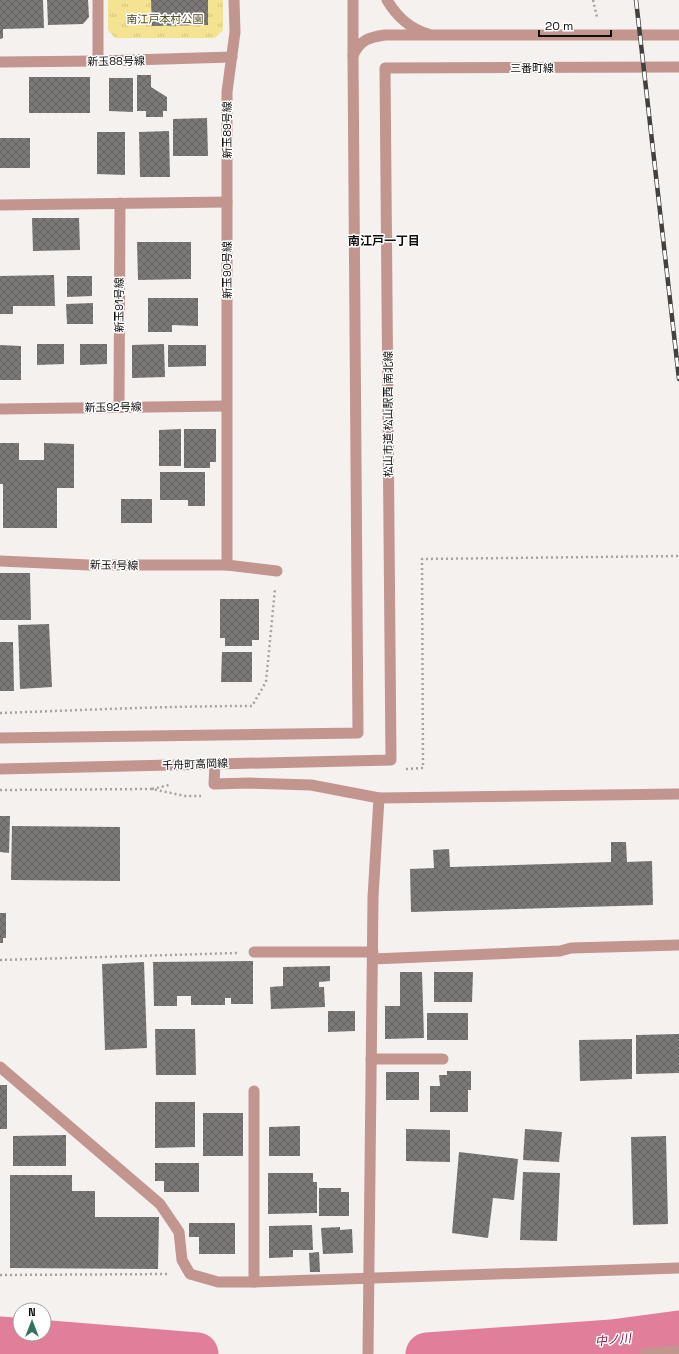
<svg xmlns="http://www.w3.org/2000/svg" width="679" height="1354" font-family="'Space Grotesk','Noto Sans JP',sans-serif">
<defs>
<pattern id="park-tufts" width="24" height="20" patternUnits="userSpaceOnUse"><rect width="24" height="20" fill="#f4e492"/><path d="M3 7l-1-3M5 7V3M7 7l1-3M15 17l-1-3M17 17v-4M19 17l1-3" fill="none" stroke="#d0c27d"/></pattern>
<pattern id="building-cross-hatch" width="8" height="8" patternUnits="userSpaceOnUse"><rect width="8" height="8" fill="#7b7977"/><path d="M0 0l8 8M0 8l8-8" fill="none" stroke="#636260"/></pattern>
</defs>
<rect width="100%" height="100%" fill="#f4f1ef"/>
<polygon fill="url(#park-tufts)" points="108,0 223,0 223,30 215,38 115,38 108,30"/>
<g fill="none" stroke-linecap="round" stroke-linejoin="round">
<g stroke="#e17f9a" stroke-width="43">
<polyline points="0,1338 197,1354"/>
<polyline points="427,1354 612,1341 679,1332"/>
</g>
</g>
<g fill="url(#building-cross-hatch)">
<polygon points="0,0 43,0 44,28 3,29 3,38 0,39"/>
<polygon points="47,0 88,0 89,17 83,24 48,25"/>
<polygon points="151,0 208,0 208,25 152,26"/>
<polygon points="137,75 151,75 151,87 167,97 167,111 163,111 163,117 146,117 146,111 137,111"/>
<rect x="29" y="77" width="61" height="36"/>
<polygon points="109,78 133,78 133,112 109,111"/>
<polygon points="207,118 208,156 173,156 173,119"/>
<polygon points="169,131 170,177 140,177 139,132"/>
<polygon points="97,132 125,132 125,175 97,174"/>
<rect x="0" y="138" width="30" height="30"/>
<polygon points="32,218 79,218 80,250 33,251"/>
<polygon points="137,242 191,242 191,279 138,280"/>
<polygon points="54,275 55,306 13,306 13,314 0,314 0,276"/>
<polygon points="67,276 92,276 92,296 67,297"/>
<polygon points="148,298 198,298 198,326 172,325 172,332 148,332"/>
<polygon points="93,303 93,324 67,324 66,304"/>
<polygon points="37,344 64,344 64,364 37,365"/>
<polygon points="80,344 107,344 107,364 80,365"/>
<polygon points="164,344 165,377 132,378 132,345"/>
<polygon points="0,345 21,346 21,380 0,380"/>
<polygon points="168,345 206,345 206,366 168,367"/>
<polygon points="181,429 181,466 159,466 159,430"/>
<polygon points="184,429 216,429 216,462 210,462 210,468 184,468"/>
<polygon points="0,443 19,443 19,460 44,460 44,443 74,444 74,488 57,488 57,528 3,528 3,484 0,484"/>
<polygon points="160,472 205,472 205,506 188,506 188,500 160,500"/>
<rect x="121" y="499" width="31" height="24"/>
<polygon points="0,573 30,573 31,620 0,620"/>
<polygon points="220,599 259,599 259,640 252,640 252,646 225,646 225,638 220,638"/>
<polygon points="49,624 52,687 20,689 18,625"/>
<polygon points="0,642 13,642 14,691 0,691"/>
<polygon points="222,652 252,652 252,682 221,682"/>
<polygon points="0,816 10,816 9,853 0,852"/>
<polygon points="12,826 120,827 120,881 11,880"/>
<polygon points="611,842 626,842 627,862 652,861 653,905 411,912 410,869 434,868 433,850 449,849 450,867 611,862"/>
<polygon points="0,913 6,913 6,938 3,938 3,943 0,943"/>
<polygon points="253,961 253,1004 231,1004 231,998 225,998 225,1005 191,1005 191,996 177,996 177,1006 154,1006 153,962"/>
<polygon points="144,962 147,1048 105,1050 102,964"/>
<polygon points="330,966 330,981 319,982 319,987 324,987 325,1007 271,1009 270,987 283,986 283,967"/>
<polygon points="400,972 422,972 424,1038 385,1039 385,1006 400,1006"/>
<polygon points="434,972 473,972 472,1002 434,1002"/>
<polygon points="328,1011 355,1011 355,1031 328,1032"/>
<rect x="427" y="1013" width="41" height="27"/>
<polygon points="155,1029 195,1029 196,1075 156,1075"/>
<polygon points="679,1034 679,1073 636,1074 636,1035"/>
<polygon points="632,1039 632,1079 580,1081 579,1040"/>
<polygon points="447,1071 471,1071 471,1090 468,1090 468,1112 430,1112 430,1086 440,1086 439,1075 447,1075"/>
<rect x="386" y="1072" width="33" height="28"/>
<rect x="0" y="1085" width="7" height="44"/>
<polygon points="155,1102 195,1102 195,1147 155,1148"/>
<rect x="203" y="1113" width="40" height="43"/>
<polygon points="300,1126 300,1156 269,1156 269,1127"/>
<polygon points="406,1129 450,1130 450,1162 406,1161"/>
<polygon points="525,1129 562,1132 559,1162 523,1160"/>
<polygon points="66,1135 66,1166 13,1166 13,1136"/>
<polygon points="666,1136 668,1224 633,1225 631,1137"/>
<polygon points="459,1152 518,1159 514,1200 493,1198 488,1238 452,1233"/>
<polygon points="155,1163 199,1163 199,1192 164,1192 164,1181 155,1181"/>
<polygon points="523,1172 560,1173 557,1241 520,1240"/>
<polygon points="268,1173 313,1173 313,1182 317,1182 317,1213 268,1214"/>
<polygon points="10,1175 72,1175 72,1191 95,1191 95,1217 159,1217 158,1269 10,1268"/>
<polygon points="319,1188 341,1188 341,1192 349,1192 349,1216 319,1216"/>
<polygon points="189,1223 235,1223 235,1254 199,1254 199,1237 189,1237"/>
<polygon points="312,1225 313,1250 293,1250 293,1257 269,1258 269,1226"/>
<polygon points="340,1227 340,1230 352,1229 353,1253 323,1254 321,1228"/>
<polygon points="319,1252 320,1272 310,1272 309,1253"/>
</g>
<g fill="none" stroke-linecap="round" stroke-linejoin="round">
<g stroke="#a5a2a1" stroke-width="2.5" stroke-dasharray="2 3" stroke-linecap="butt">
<polyline points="593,0 597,17"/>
<path d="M0,713C84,710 168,706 252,706L266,682L275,589"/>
<polyline points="406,769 423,768 422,559 679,556"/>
<polyline points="152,789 169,785"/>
<polyline points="0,790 152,789 185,796 201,796"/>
<polyline points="0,960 237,953"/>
<polyline points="0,1275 169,1274"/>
</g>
<g stroke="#c2958f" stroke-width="11">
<polyline points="98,0 98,61"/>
<polyline points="353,0 353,56"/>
<path d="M387,0C397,17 409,28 428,34"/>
<polyline points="0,62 98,61 232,57"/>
<polyline points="0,205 227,202"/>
<polyline points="119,407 120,203"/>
<polyline points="0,409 226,406"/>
<polyline points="0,561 89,565 227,565 277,571"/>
<polyline points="227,565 227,92 235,32 234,0"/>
<polyline points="215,763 214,784 249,783 311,785 379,798 679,794"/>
<polyline points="254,952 373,952"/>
<polyline points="373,959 560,951 571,948 679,945"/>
<polyline points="371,1059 443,1059"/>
<polyline points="0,1067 160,1204 179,1232 182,1260 190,1274 218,1282 254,1282 679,1268"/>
<polyline points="254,1091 254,1282"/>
<polyline points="368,1354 373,897 379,798"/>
<polyline points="645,1354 679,1351"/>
</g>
<g stroke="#c2958f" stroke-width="11">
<path d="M0,738L358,733L353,56C359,40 370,37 385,35H679"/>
<polyline points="0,769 391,760 385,68 679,67"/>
</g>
<defs>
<polyline id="rail" points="636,0 679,379"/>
</defs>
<use href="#rail" stroke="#42413f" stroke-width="4.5"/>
<use href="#rail" stroke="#fff" stroke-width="3" stroke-dasharray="9" stroke-linecap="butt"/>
</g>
<g text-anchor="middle" stroke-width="3" stroke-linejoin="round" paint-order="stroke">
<g font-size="11" fill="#544c22" stroke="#fff">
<text x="165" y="23">南江戸本村公園</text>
</g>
<g font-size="11" fill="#0e0d0c" stroke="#fff">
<text transform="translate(116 61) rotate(-1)" y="4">新玉88号線</text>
<text x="532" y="72">三番町線</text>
<text transform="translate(227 130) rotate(-90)" y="4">新玉89号線</text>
<text transform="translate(227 270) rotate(-90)" y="4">新玉90号線</text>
<text transform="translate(119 305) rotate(-90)" y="4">新玉91号線</text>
<text transform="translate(113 407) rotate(-1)" y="4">新玉92号線</text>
<text transform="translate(388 414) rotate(-90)" y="4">松山市道 松山駅西 南北線</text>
<text transform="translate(114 565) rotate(1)" y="4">新玉1号線</text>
<text transform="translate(195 764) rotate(-2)" y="4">千舟町高岡線</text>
</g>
<g font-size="12" font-weight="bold" fill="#0e0d0c" stroke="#fff">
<text x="384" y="245">南江戸一丁目</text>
</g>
<g font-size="12" font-style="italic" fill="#871042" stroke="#fff">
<text transform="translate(613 1340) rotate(-6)" y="4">中ノ川</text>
</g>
</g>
<g transform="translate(32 1322)"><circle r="19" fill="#ffffff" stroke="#9f9e9e"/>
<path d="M0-3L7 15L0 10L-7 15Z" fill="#33715d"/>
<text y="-6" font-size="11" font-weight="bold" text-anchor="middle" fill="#0e0d0c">N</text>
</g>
<path d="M539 30v6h72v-6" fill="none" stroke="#0e0d0c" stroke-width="2"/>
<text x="545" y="30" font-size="12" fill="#0e0d0c" stroke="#ffffff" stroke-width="3" paint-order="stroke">20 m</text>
</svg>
